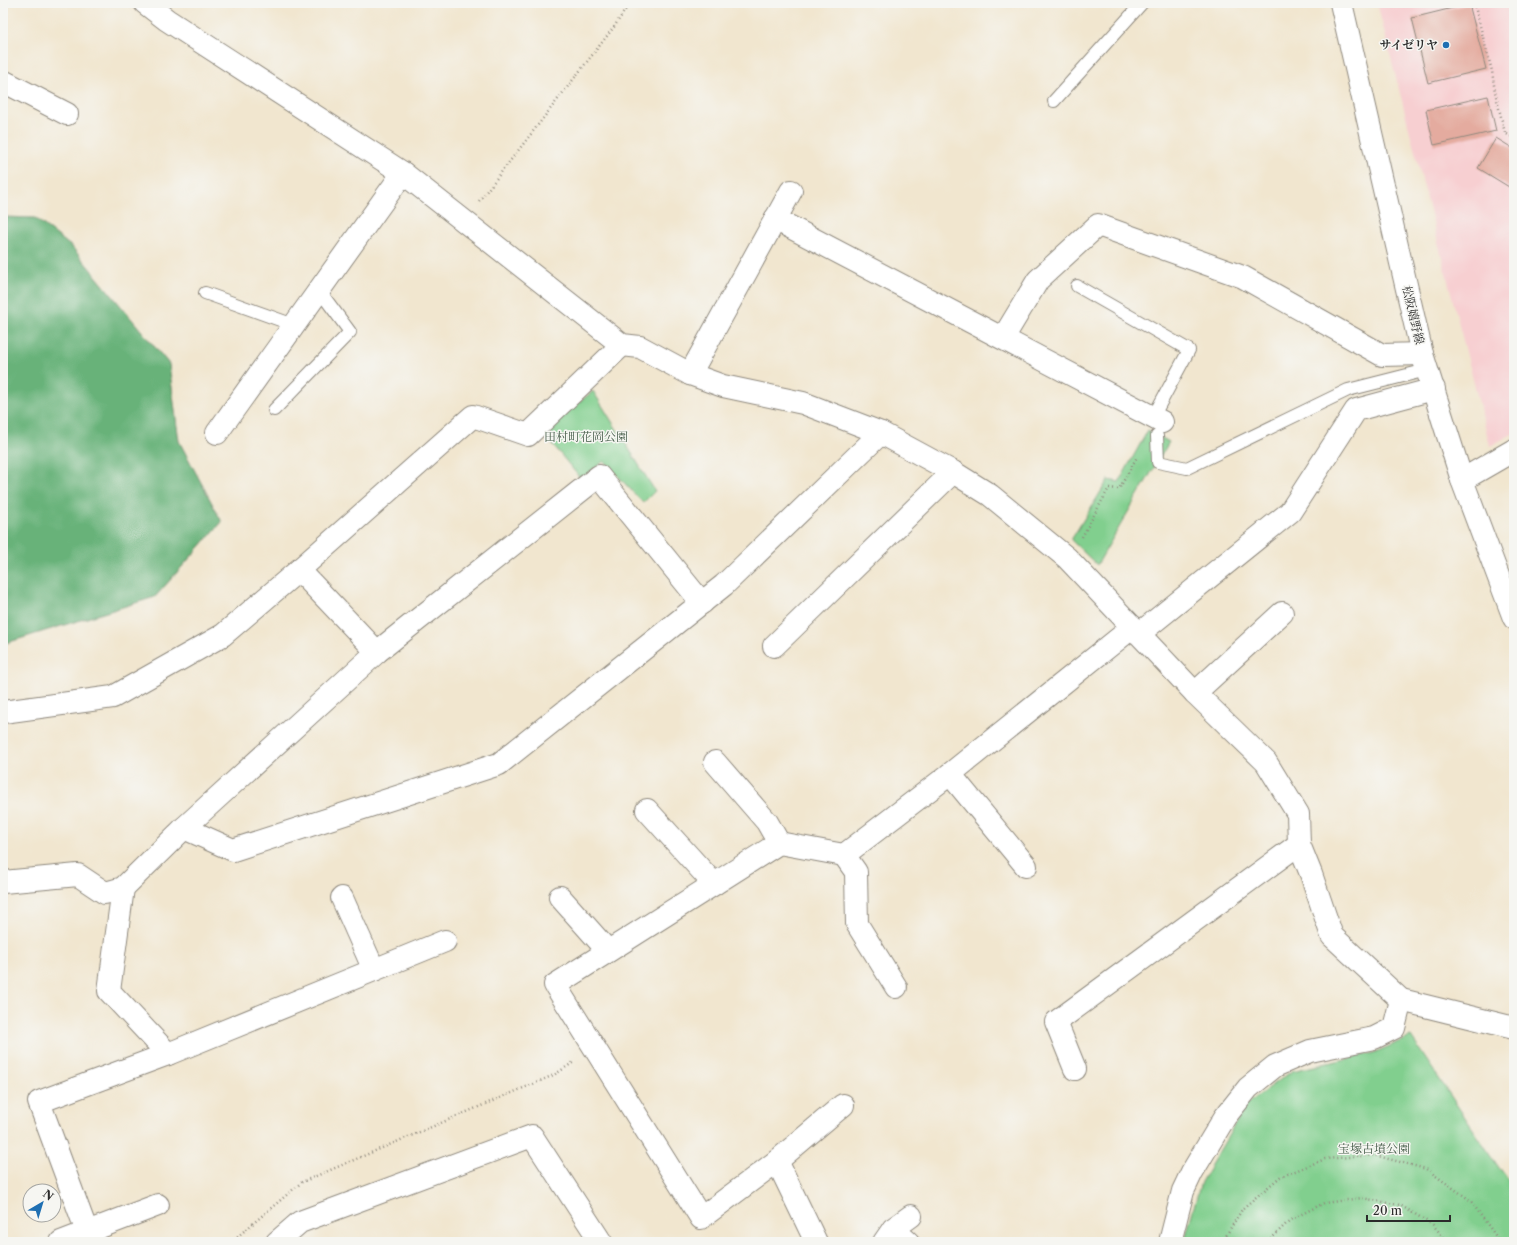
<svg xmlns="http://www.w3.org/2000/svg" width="1517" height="1245" font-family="'Libre Caslon Text','Noto Serif JP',serif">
<rect width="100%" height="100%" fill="#f6f6f2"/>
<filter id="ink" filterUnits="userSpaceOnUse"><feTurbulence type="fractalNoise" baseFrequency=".025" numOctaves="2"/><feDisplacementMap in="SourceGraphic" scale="8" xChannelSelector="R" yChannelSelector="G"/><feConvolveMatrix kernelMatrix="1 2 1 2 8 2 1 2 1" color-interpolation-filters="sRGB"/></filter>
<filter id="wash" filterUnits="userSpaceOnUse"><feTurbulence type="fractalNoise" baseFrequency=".012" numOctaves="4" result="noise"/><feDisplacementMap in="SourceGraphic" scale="16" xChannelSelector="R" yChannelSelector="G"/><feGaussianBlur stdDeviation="0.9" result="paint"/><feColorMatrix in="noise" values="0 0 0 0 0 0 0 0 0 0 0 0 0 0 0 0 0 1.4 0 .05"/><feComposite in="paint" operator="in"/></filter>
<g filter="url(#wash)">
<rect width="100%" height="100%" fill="#f1e6cf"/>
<polygon fill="#f7cfd1" points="1377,3 1514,3 1514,433 1490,446"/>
<g fill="#81cf8e" stroke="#567d5c">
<polygon points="593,391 655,491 643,503 604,461 581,479 542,432"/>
<polygon points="1148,430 1169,442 1097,565 1071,540 1108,480 1119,482"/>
<polygon points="1411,1037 1514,1190 1514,1242 1184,1242 1201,1182 1247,1104 1292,1071 1373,1053"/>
</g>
<polygon fill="#68b279" stroke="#4a6e52" points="3,217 35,218 72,247 169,364 179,441 222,522 155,597 3,644"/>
<g id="blocks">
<g fill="#e4ab9f">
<polygon points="1469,4 1486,69 1428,83 1412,18"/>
<polygon points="1488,96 1496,131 1434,145 1426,110"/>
<polygon points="1496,138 1514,149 1514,190 1478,168"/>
</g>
</g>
</g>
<g filter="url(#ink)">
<use href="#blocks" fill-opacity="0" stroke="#8e887d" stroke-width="1"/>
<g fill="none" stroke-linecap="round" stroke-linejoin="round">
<defs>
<g id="lane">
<polyline points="1054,101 1142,3"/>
<polyline points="1077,286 1189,350 1153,417"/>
<polyline points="205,293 294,325"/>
<polyline points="274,410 350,332 319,290"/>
<polyline points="1157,436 1158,462 1187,468 1348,390 1427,370"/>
</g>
<g id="street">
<polyline points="145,3 167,20 403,173 622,345 640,347 690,374 723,386 803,403 881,433 953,472 990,495 1067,558 1195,693 1266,762 1298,814 1299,844 1311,874 1332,936 1401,1000 1514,1028"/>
<polyline points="3,81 67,114"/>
<polyline points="775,219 1162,422"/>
<polyline points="1003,338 1038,280 1098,225 1243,277 1382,355 1422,354"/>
<polyline points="690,374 791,191"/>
<polyline points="217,433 403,173"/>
<polyline points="1462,480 1514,450"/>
<polyline points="299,570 473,416 528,435 622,345"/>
<polyline points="1140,633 1290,512 1356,410 1434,389"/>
<polyline points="774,646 953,472"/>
<polyline points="377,652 599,476 702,603"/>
<polyline points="1195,693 1282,613"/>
<polyline points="3,712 113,697 223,635 299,570 377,652 184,828 233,850 499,764 724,585 881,433"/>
<polyline points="715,762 767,822 779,843"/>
<polyline points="950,774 1026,866"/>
<polyline points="647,810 714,884"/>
<polyline points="844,855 856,872 857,924 896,987"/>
<polyline points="3,882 78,875 105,893 123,888 184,828"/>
<polyline points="123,888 109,991 168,1054 445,941"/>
<polyline points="560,897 608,951"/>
<polyline points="342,898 374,970"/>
<polyline points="1075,1069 1056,1022 1299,844"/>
<polyline points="777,1161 843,1105"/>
<polyline points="158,1205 87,1232 39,1102 168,1054"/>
<polyline points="893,1229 908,1242"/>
<polyline points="61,1242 87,1232"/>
<polyline points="277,1242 300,1222 532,1136 601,1242"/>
<polyline points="816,1242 777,1161 701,1218 555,985 779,843 844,855 950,774 1133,627"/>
<polyline points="884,1242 893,1229 911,1216"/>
<polyline points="1170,1242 1183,1191 1192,1172 1225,1117 1248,1088 1275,1066 1310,1051 1374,1038 1394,1028 1401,1000"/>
</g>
<polyline id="secondary" points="1341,3 1422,354 1462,480 1514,618"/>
</defs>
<use href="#lane" stroke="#8e887d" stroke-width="14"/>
<use href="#street" stroke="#8e887d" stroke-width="24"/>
<use href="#secondary" stroke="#8e887d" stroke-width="24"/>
<g stroke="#8e887d" stroke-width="2.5" stroke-dasharray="1 3" stroke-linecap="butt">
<polyline points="1474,3 1492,71 1495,92 1505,133 1514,138"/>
<polyline points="479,201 614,27 630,3"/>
<polyline points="1082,537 1109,488 1119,489 1137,457"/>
<polyline points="1226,1236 1235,1242"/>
<polyline points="231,1242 302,1182 554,1075 574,1062"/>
<polyline points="1222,1242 1243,1208 1280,1177 1325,1159 1374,1155 1426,1169 1470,1200 1500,1242"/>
<polyline points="1268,1242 1290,1220 1324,1203 1362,1198 1400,1205 1433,1225 1448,1242"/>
</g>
<use href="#lane" stroke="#fff" stroke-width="12"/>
<use href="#street" stroke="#fff" stroke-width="22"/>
<use href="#secondary" stroke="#fff" stroke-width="22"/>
</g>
</g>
<circle fill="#1f6fb2" stroke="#f6f6f2" stroke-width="1.5" cx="1446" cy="45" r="4"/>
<g text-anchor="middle" stroke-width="3" stroke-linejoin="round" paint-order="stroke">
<g font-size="12" font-weight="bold" fill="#2b2b2b" stroke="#f6f6f2" text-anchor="end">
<text x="1438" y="49">サイゼリヤ</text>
</g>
<g font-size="12" fill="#2b2b2b" stroke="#f6f6f2">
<text transform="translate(1413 315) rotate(77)" y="4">松阪嬉野線</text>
</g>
<g font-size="12" fill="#455c49" stroke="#f6f6f2">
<text x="586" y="441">田村町花岡公園</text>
<text x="1374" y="1153">宝塚古墳公園</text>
</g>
</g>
<rect width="1517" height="1245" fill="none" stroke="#f6f6f2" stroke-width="16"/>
<g transform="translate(42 1203) rotate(38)"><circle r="19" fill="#f6f6f2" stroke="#a5a5a2"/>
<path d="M0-3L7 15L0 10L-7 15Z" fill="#1f6fb2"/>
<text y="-6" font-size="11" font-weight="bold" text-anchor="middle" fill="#2b2b2b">N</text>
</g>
<path d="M1367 1215v6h83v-6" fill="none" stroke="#2b2b2b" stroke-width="2"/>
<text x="1373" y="1215" font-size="12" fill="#2b2b2b" stroke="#f6f6f2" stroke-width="3" paint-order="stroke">20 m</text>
</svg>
